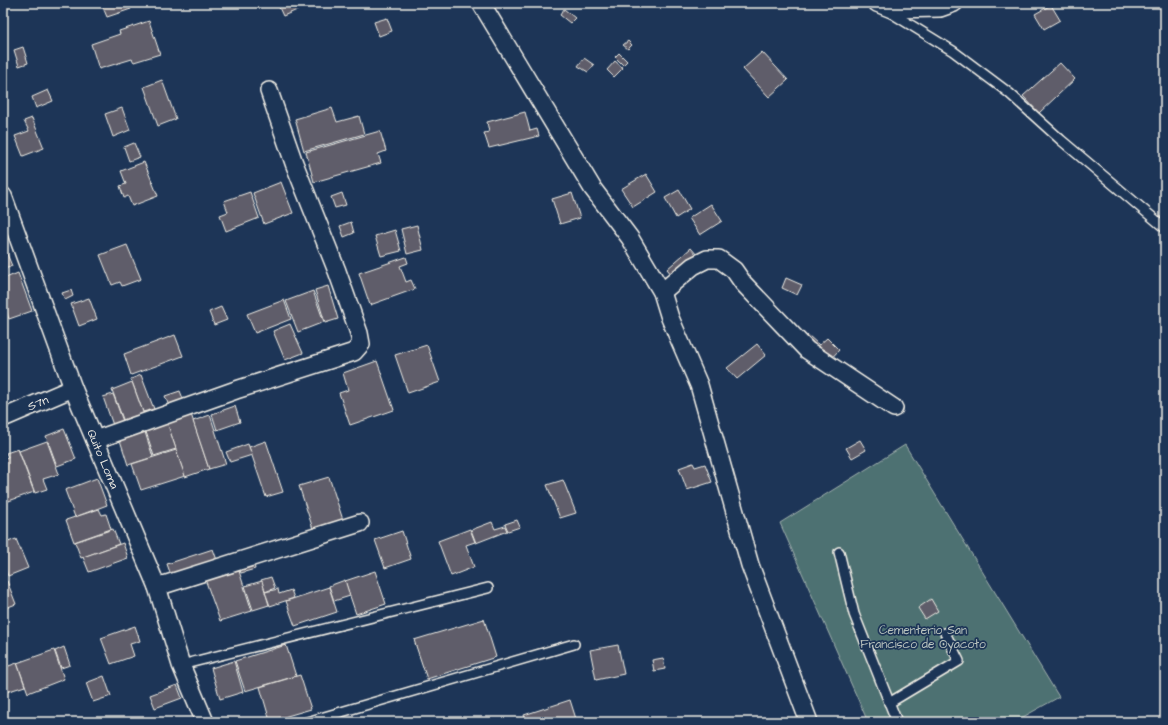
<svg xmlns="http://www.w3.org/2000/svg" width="1168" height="725" font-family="'Architects Daughter',sans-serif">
<rect width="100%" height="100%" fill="#1d3557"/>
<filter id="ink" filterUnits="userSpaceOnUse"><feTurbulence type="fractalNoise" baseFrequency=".025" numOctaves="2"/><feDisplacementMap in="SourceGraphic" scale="8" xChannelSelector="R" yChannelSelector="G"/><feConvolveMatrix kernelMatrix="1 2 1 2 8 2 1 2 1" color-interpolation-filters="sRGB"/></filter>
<g filter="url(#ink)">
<polygon fill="#4e7172" stroke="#a1b1ad" points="905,445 1059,697 1014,722 868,722 780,523"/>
<g fill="#5f5d6a" stroke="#f4f1e8">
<polygon points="107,3 128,3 131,9 107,17 102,5"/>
<polygon points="277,3 314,3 283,16"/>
<polygon points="1051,5 1060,20 1044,29 1035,14"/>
<polygon points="564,9 575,18 570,23 560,15"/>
<polygon points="387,18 392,31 379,36 374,22"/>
<polygon points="149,21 160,54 134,62 132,59 99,69 91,44 120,34 119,31"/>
<polygon points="628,41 632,45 628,49 623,45"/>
<polygon points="23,47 28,63 19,66 14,50"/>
<polygon points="762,52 788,80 769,97 743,69"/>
<polygon points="619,53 627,61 623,65 615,57"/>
<polygon points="584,58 594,65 588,72 578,66"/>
<polygon points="615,61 623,68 614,77 607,70"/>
<polygon points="1060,63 1075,79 1039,113 1023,96"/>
<polygon points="162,80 176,119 158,126 144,87"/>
<polygon points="48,90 53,101 36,108 32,97"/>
<polygon points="122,108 130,130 113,137 105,114"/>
<polygon points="332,108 337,122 359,116 364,134 304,151 295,119"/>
<polygon points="525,112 530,131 537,129 539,136 489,148 484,133 489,132 487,122"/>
<polygon points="32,118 44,148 23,156 15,136 29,131 24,121"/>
<polygon points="380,131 386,151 378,154 381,163 314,182 306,152"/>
<polygon points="134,143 140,157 129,161 124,147"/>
<polygon points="144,162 158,196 132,206 128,196 124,198 120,186 126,184 121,171"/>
<polygon points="646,174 657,192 633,207 621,189"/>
<polygon points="281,182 293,213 264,224 253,193"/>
<polygon points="679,190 690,209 676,218 665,198"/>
<polygon points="250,192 259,218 226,231 220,215 228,212 224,201"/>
<polygon points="342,193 346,205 335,208 331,197"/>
<polygon points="572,193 580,218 560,224 552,199"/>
<polygon points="711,204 722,221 700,235 689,218"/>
<polygon points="351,222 354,233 344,237 340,226"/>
<polygon points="417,225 423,250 407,254 401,229"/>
<polygon points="395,230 401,251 381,256 375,236"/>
<polygon points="127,245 141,279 122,286 120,282 112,285 100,255"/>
<polygon points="691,248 697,255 672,275 667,269"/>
<polygon points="7,254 12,266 3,270 3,255"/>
<polygon points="406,257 408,263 400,266 406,282 411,280 415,289 370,305 359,273"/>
<polygon points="18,273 32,311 9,319 3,302 3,279"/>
<polygon points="786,278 802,285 797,295 782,288"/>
<polygon points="328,286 338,319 325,323 315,290"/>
<polygon points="71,290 73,296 65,300 62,293"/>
<polygon points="313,291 324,322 298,332 286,301"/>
<polygon points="89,298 97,319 79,326 71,304"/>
<polygon points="284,300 291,319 255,333 247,314"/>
<polygon points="221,307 227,320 214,325 209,312"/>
<polygon points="290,324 303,353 285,360 273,331"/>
<polygon points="175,335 183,356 131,375 124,354"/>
<polygon points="808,335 819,345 827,338 839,350 827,363 804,340"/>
<polygon points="757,344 766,355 737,379 727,368"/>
<polygon points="427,345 440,382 408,393 395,355"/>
<polygon points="377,361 394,410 350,425 339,393 348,390 343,373"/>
<polygon points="141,375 154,409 143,412 131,379"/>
<polygon points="132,382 144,415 124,422 112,390"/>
<polygon points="180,391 184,401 169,406 165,396"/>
<polygon points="113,394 124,424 114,428 103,397"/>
<polygon points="235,406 240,422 217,430 212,414"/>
<polygon points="191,414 209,469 185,477 167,422"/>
<polygon points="210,415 226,464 209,469 193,421"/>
<polygon points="167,422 176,449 154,456 145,429"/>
<polygon points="64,429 76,459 57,466 46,436"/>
<polygon points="144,429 153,457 128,465 119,437"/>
<polygon points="860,440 866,450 852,458 846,448"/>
<polygon points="47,441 59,474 43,479 47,489 35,493 19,451"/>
<polygon points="266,441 283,492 266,497 249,447"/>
<polygon points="248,444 252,455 230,462 226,452"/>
<polygon points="18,449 34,492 3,503 3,459 8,457 6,453"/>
<polygon points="176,450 185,476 141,490 132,464"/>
<polygon points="693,463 695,467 705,464 712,482 687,490 679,468"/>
<polygon points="329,477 344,523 314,532 299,486"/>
<polygon points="97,478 107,505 75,517 65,490"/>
<polygon points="563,480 576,513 560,518 547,485"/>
<polygon points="99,509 102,515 106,514 111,529 74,542 66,520"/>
<polygon points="517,520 520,527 508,531 505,524"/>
<polygon points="492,522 495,529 505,526 507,531 476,543 471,530"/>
<polygon points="113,529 119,544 81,558 75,542"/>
<polygon points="470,529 475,542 466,545 474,567 451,576 438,541"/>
<polygon points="402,531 411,559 385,568 375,540"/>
<polygon points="16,539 28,568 8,576 3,563 3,544"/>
<polygon points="123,543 128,558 89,572 83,557"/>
<polygon points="213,549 218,563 172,578 167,564"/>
<polygon points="253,561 255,569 241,573 238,566"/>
<polygon points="238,568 252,611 220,621 205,579"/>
<polygon points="375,571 386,604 356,614 345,581"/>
<polygon points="271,577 275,588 265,592 261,580"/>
<polygon points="345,580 350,596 334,601 329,586"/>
<polygon points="7,581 16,604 3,609 3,582"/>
<polygon points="262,581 269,605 253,610 245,586"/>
<polygon points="329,587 337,612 295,626 286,601"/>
<polygon points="278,589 279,594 291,590 294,598 270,606 265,592"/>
<polygon points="931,599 938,611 925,619 918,608"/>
<polygon points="484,619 496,657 427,679 414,640"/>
<polygon points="135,626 140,641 130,644 134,656 111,664 101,638"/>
<polygon points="286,645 296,676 245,691 235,661"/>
<polygon points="618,645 624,674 596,680 590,650"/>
<polygon points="64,647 70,665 61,668 55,651"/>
<polygon points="54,650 64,679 28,693 17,663"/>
<polygon points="663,658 665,669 654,671 652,660"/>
<polygon points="234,661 243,692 220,699 211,668"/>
<polygon points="17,663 25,686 3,693 3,668"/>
<polygon points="300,675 311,709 270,721 260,687"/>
<polygon points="104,676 111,696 93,702 86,683"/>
<polygon points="177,685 182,698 155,708 150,695"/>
<polygon points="570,700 577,722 526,722 524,715"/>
</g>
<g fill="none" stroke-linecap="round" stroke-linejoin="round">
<defs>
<g id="lane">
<polyline points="888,11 953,51 1009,93 1061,140 1165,228"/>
<polyline points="839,552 854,614 897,722"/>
<polyline points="181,665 488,588"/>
<polyline points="889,703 959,661 945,633"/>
<polyline points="307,722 574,644"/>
</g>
<g id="street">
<polyline points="481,3 593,189 630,238 662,292 670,318 699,385 750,565 809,722"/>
<polyline points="877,3 892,9 940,8 954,3"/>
<polyline points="3,196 73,388 157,587 181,665 205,722"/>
<polyline points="662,292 693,266 707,259 719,259 734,270 743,283 807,350 894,408"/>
<polyline points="3,418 73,388"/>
<polyline points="95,440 236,390 354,352 361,344 359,333 337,271 294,163 269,91"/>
<polyline points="157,587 360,523"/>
</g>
</defs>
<use href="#lane" stroke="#f4f1e8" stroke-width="12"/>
<use href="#street" stroke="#f4f1e8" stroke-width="20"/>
<use href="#lane" stroke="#1d3557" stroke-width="9"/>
<use href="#street" stroke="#1d3557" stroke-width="17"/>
</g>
</g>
<g text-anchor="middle" stroke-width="3.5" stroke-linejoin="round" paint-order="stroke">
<g font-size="12" fill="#f4f1e8" stroke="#1d3557">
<text transform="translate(38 403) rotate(-23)" y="4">S7n</text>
<text transform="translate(103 459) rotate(67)" y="4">Quito Loma</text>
</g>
<g font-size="12" fill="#bac4bf" stroke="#1d3557">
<text x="923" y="634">Cementerio San<tspan x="923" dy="14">Francisco de Oyacoto</tspan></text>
</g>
</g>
<rect width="1168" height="725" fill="none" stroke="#1d3557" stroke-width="16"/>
<rect x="8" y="8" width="1152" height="709" fill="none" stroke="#f4f1e8" stroke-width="1.5" filter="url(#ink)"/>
</svg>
